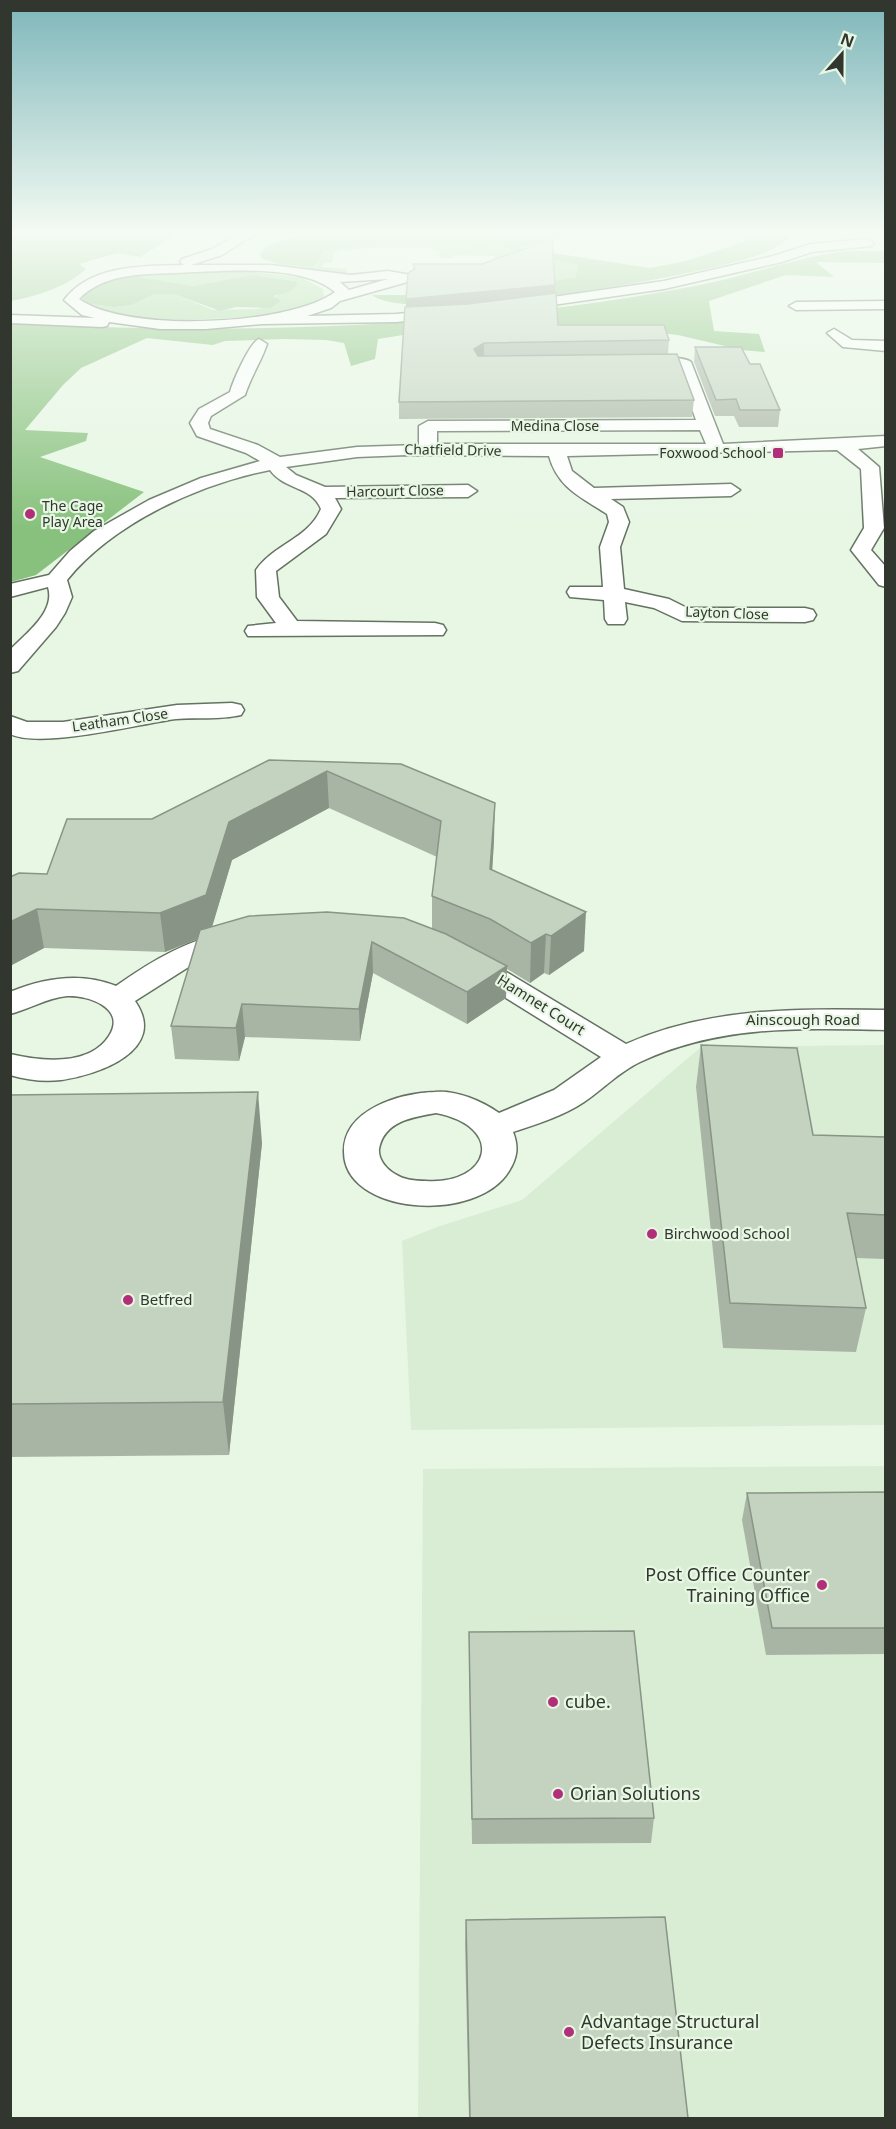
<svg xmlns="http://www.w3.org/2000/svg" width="896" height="2129" font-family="'Noto Sans',sans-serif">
<rect width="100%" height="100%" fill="#e7f7e4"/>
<g fill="#d9edd4">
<polygon points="885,1045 885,1425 411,1430 402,1241 437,1227 522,1200 701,1047"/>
<polygon points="885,1466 885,2118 418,2118 423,1469"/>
</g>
<g fill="#a7d99e">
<path d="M473,241L496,242L520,254L578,265L577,277L553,284L508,259H495L494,256L454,255L452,258H439L440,251L431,248H365L339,251L335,253L331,263H324L322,267L347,269L346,273L374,272C343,281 310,270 279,264L313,267L324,251C373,242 423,243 472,245Z"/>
<path d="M248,272L300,277L323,289L324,296C301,324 135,324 100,311C94,309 89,305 84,303L114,307L132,305L154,294H174L213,310L259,309L296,281L251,275L193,286L133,276L172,273Z"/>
</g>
<g fill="#88c17d">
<path d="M10,230H184L140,257L117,253L79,264L86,269C67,287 36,296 11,301Z"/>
<path d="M310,230H587L520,248L650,268L686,261L746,241L742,230H797C789,241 777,247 764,253C711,275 411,327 372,295H478L576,277L578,265L520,254L496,242L473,241L472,245C423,243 373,242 324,251L313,267L279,264L263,259L260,254L267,246Z"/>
<path d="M846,251H885V263L816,262L834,277L786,275L709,301L714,331L759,334L765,352L742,350L678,335L600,326L434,330L378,339L375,359L351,366L344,343L326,340L284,339L225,341L213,345L147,338L81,368L63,385L25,430L88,433L86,441L40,457L144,492L36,575L11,582L10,323C218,335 428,329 633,297C660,292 687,288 714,282C758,272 800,257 846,251Z"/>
<path d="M133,276L193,286L251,275L296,281L297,285L289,292L273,296L281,301L270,308L236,307L220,311L174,294H154L132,305L114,307L84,303L82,296C95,283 115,279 133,276Z"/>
</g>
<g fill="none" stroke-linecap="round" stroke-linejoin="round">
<defs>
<g id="minor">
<path d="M246,230H261L222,255L191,265H271L351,275L388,271L411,275L413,278L411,281L340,301L331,308L307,316L396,314L450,309L457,313L450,317L396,322L263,324L206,329H160L109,322L107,326L102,327L10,323V315L95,318L82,315L64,300C91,264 144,266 184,265L180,262L182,259L212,249ZM174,273C217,272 301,262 335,292C289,326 126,333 79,299C103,274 141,274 174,273ZM388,279L349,290L340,282Z"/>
<polygon points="868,239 874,243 872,246 812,252 782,262 664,289 511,311 504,307 511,303 664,281 773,256 811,244"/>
<polygon points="886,301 886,309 796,310 789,306 796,302"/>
<polygon points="834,329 852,340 886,341 886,351 843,347 827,333"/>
<path d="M259,339L267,344C261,362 251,376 245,395L211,416L208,423L210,429L258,445L280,457L357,447L419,445V426L428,421L696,420L677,367L635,369L627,364C634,357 684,355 691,362L723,444L886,436V446L858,449L879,467L884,528L871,550L886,567V587L879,585L851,550L864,528L861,469L837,450L567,456L572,471L594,488L731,484L740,490L731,496L611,499L623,507L629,522L620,547L624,589L669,599L687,608H805L813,610L816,615L813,620L805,622L682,621L654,608L625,602L627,619L624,624H608L605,619L604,600L570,597L567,592L570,587H603L600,547L609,522L607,514C581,497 558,488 549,456L407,455L357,457L286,467L296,475L325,487L468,485L477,491L468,497L335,498L341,509L326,534L276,571L279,597L297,621L435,623L443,625L446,630L443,635L248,636L245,631L248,626L276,623L257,597L256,570C274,544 308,539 321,509C312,486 284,490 270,470C199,484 113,523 67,580L72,597L65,613L56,627L18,671L10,673V650C25,634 56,612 48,587L10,597V584L49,575L70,551L94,531L149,500L201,478L260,461L246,453L197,436L190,423L199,409L230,392C233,381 250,342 259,339ZM700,430L706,444H437V431Z"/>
<path d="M232,703L241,705L244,710L241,715C220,720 197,717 176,719C138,724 42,749 10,734V716L27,722H63L177,705Z"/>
<path d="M234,931L245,934L249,940L245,946L198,961L135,1001C169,1050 98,1075 61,1080C44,1082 27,1080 10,1075V1054C40,1061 89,1067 109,1036C127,1008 88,995 67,996C46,998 30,1009 10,1014V992C44,978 81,972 116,986C153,960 188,939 234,931Z"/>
<path d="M467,952L478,955L626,1044C709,1007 796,1009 886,1010V1030C801,1028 718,1025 640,1062C619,1072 603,1089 584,1102C563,1116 537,1124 513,1132C519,1147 517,1158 509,1171C477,1224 344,1215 344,1152C343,1109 401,1093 435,1092C456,1090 482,1101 499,1113L554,1090L601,1057L456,967L452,961L456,955ZM436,1113C507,1127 490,1185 426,1181C415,1181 404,1180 395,1174C386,1169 378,1159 379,1149C384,1121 413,1117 436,1113Z"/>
</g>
</defs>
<use href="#minor" stroke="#647261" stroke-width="3"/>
<use href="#minor" fill="#fff" fill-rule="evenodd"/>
</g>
<g fill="#a8b5a5" fill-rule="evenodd">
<polygon points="413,264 555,293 558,325 669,340 668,354 694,400 692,417 399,419 399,402 406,307 413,270"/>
<polygon points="695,347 750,364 780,410 778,427 739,427 734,416 715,416 694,362"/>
<path d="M269,760L401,764L494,840L492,870L584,951L549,975L544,973L530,983L507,969L506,998L467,1024L373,973L360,1041L245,1037L239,1061L175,1059L171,1026L197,939L165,952L44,948L10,966V877L47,874L152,819ZM329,808L437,857L432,896V929L212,926L232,860Z"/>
<polygon points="701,1045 813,1135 885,1137 885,1259 856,1258 866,1308 856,1352 723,1348 696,1087"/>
<polygon points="10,1095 262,1143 229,1455 10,1457"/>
<polygon points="885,1492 885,1654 766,1655 742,1520 747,1493"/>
<polygon points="469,1632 654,1818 651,1843 472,1844"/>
<polygon points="466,1920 688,2118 469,2118 465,1945"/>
</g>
<g fill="#889486">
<polygon points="555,285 555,296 406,310 406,299"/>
<polygon points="484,343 484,359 474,365 474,349"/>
<polygon points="327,771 329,808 232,860 210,934 165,952 160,913 229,822"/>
<polygon points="495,803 494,840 490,907 490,869"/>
<polygon points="37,909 44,948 10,966 10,922"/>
<polygon points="586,912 584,951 549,975 551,936"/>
<polygon points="546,934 544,973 530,983 531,943"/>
<polygon points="372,942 373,973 360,1041 359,1009"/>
<polygon points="507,966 506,998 467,1024 467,992"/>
<polygon points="242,1004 245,1037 239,1061 236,1028"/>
<polygon points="258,1092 262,1143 229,1455 223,1402"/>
</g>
<g fill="#c3d3c0" stroke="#889486" stroke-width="1.5">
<polygon points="552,239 555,285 406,299 408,273 415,269 413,264 482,264"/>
<polygon points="556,293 558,325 664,325 669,340 484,343 474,349 478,356 677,354 694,400 399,402 405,307 467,304"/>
<polygon points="695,347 741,347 750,364 760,364 780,410 740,410 736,399 716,400"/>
<polygon points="269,760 401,764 495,803 490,869 586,912 551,936 546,934 531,943 490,919 432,896 441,821 327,771 229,822 206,895 160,913 37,909 10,922 10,877 19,873 47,874 67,819 152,819"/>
<polygon points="327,912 404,918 446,934 507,966 467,992 372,942 359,1009 242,1004 236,1028 171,1026 200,930 249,916"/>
<polygon points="701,1045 797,1048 813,1135 885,1137 885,1215 847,1213 866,1308 730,1303"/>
<polygon points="258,1092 223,1402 10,1404 10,1095"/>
<polygon points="885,1492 885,1628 772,1628 747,1493"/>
<polygon points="634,1631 654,1818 472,1819 469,1632"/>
<polygon points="665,1917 688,2118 470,2118 466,1920"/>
</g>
<linearGradient id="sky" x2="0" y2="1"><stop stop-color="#7eb6ba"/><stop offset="0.44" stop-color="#f4fbf3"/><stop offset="1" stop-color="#f4fbf3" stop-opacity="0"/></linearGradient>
<rect width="896" height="528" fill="url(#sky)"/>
<g fill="#b12f79" stroke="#e7f7e4" stroke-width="2">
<rect x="772" y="447" width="12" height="12" rx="3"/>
<circle cx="30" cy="514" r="6"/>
<circle cx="652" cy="1234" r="6"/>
<circle cx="128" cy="1300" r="6"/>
<circle cx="822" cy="1585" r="6"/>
<circle cx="553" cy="1702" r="6"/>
<circle cx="558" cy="1794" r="6"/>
<circle cx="569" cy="2032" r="6"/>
</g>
<g text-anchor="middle" stroke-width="4.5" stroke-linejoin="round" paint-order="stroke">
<g font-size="14" fill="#31372f" stroke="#e7f7e4">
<text x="555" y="431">Medina Close</text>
<text transform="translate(453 450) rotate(1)" y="5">Chatfield Drive</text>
<text transform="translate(395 491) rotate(-1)" y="5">Harcourt Close</text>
<text transform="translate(727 613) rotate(2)" y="5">Layton Close</text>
<text transform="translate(120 720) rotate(-8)" y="5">Leatham Close</text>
</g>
<g font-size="14" fill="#31372f" stroke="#e7f7e4" text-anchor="end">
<text x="766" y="458">Foxwood School</text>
<text x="42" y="511" text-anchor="start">The Cage<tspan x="42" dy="16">Play Area</tspan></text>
</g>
<g font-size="15" fill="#31372f" stroke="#e7f7e4">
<text transform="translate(541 1005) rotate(32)" y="5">Hamnet Court</text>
<text x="803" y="1025">Ainscough Road</text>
</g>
<g font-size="15" fill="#31372f" stroke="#e7f7e4" text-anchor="start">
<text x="664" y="1239">Birchwood School</text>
<text x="140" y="1305">Betfred</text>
</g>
<g font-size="18" fill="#31372f" stroke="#e7f7e4" text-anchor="start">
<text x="810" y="1581" text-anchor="end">Post Office Counter<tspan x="810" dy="21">Training Office</tspan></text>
<text x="565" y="1708">cube.</text>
<text x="570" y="1800">Orian Solutions</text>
<text x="581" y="2028">Advantage Structural<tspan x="581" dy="21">Defects Insurance</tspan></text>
</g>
</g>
<rect width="896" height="2129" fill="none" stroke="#31372f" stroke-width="24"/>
<g transform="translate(842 54) rotate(21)" stroke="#e7f7e4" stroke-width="4.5" paint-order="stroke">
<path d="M0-4.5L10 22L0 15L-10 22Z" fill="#31372f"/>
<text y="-9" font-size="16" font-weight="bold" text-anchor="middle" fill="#31372f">N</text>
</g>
</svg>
